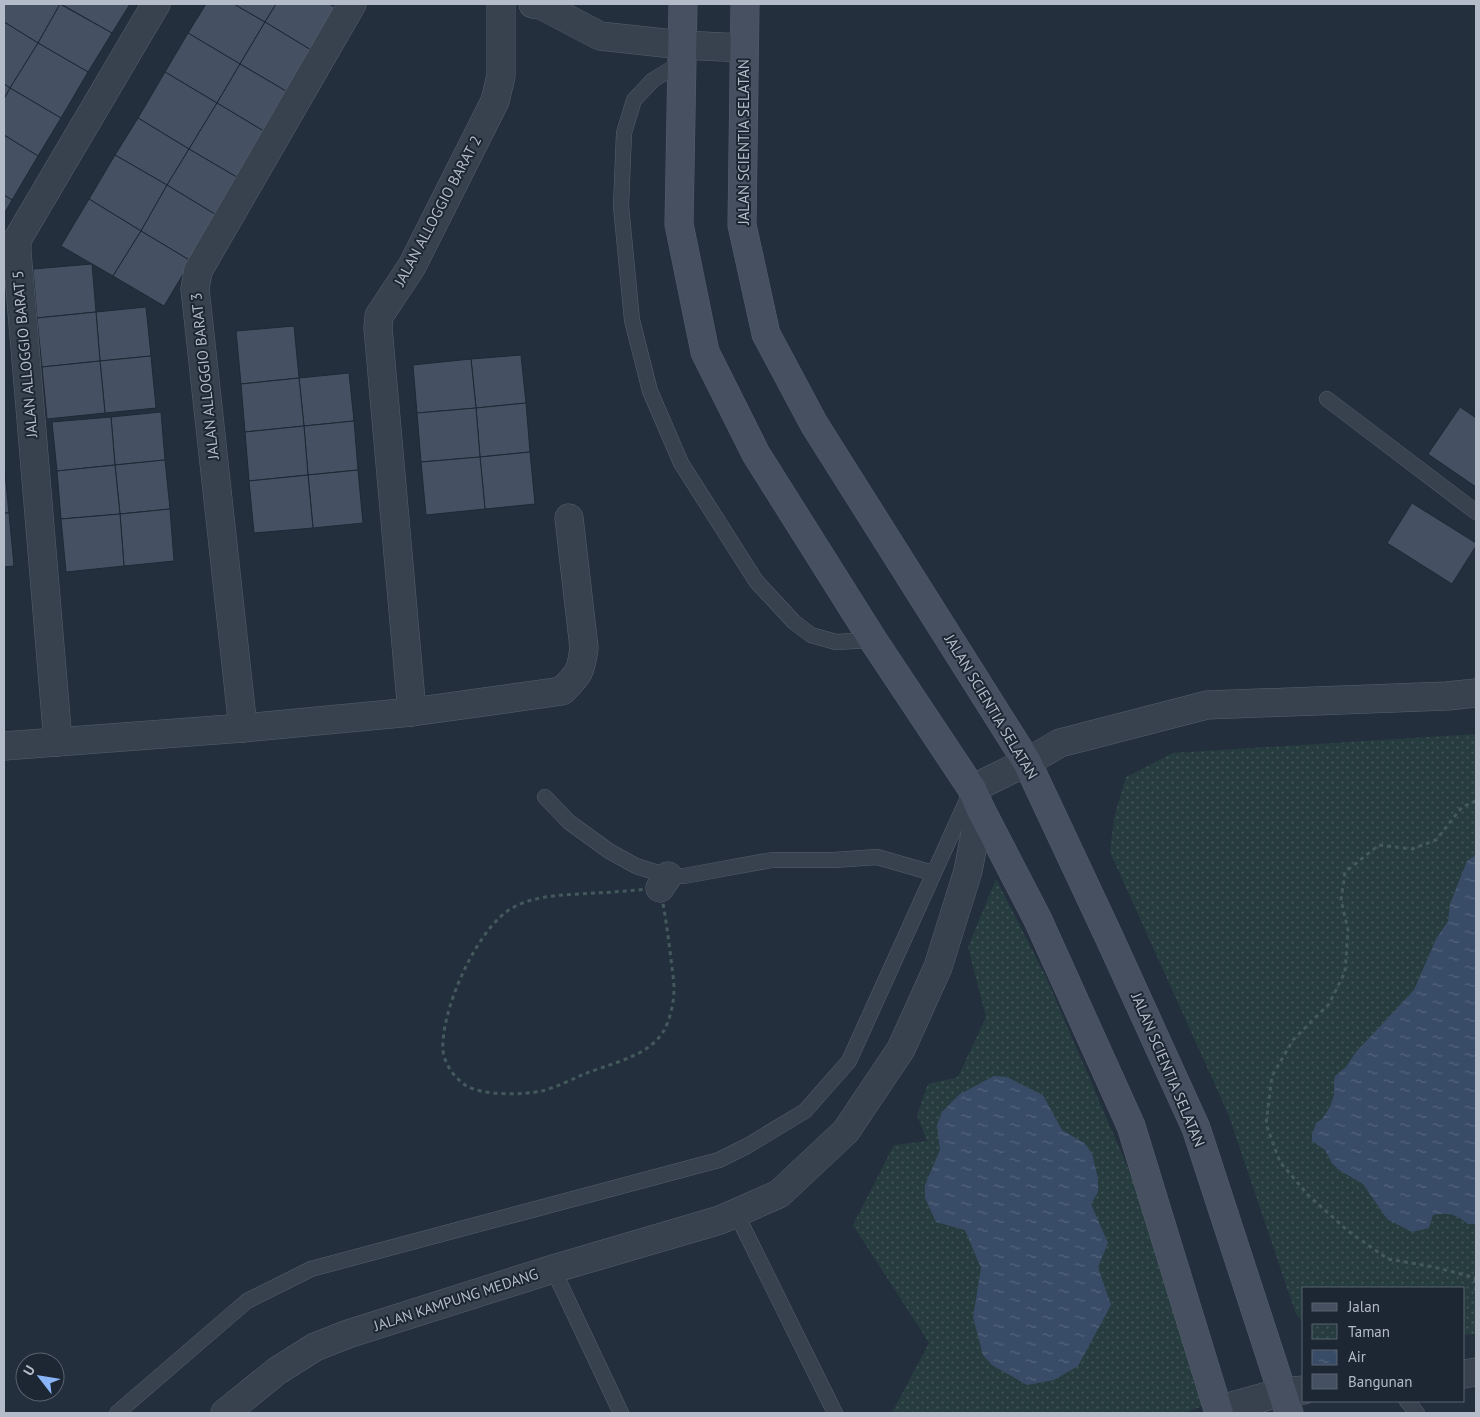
<svg xmlns="http://www.w3.org/2000/svg" width="1480" height="1417" font-family="'PT Sans',sans-serif">
<defs>
<pattern id="park-dots" width="8" height="8" patternUnits="userSpaceOnUse" patternTransform="scale(1.25)"><rect width="8" height="8" fill="#263c3f"/><path d="M2 2h.1M6 6h.1" fill="none" stroke="#435659" stroke-width="1.8" stroke-linecap="round"/></pattern>
<pattern id="water-ripples" width="26" height="14" patternUnits="userSpaceOnUse" patternTransform="scale(1.25)"><rect width="26" height="14" fill="#394c67"/><path d="M2 4q2-2 4 0t4 0M15 11q2-2 4 0t4 0" fill="none" stroke="#53647b"/></pattern>
</defs>
<rect width="100%" height="100%" fill="#242f3e"/>
<g fill="url(#park-dots)">
<polygon points="1476,734 1476,1334 1464,1335 1464,1288 1304,1288 1304,1323 1296,1314 1229,1116 1110,852 1114,818 1126,777 1173,753"/>
<polygon points="996,879 1046,977 1134,1182 1203,1406 1185,1413 892,1413 929,1343 853,1225 894,1145 927,1141 917,1115 928,1084 958,1077 986,1017 968,947"/>
</g>
<g fill="url(#water-ripples)">
<path d="M1476,855V1224H1468C1456,1214 1448,1212 1433,1215L1429,1228L1412,1232L1387,1219L1363,1184L1339,1170L1332,1163L1325,1150L1312,1141V1135L1316,1123L1322,1119L1330,1107L1334,1095V1082L1335,1076L1346,1067L1356,1052L1414,990L1436,939L1448,921L1450,904L1467,861Z"/>
<polygon points="994,1076 1007,1077 1043,1095 1062,1130 1084,1143 1092,1153 1098,1179 1098,1192 1091,1204 1108,1243 1098,1267 1111,1305 1078,1366 1054,1380 1027,1385 992,1365 983,1355 973,1317 981,1268 965,1230 936,1222 925,1198 925,1185 940,1150 937,1125 942,1112 960,1094"/>
</g>
<g fill="#455162" stroke="#1f2835">
<polygon points="4,4 60,4 38,43 4,22"/>
<polygon points="60,4 112,33 88,72 38,43"/>
<polygon points="61,4 130,4 112,33"/>
<polygon points="206,4 234,4 265,22 240,64 188,33"/>
<polygon points="234,4 276,4 265,22"/>
<polygon points="276,4 329,4 341,11 316,53 265,22"/>
<polygon points="4,22 38,43 10,88 4,84"/>
<polygon points="265,22 316,53 291,94 240,64"/>
<polygon points="188,33 240,64 217,103 165,72"/>
<polygon points="38,43 88,72 61,118 10,88"/>
<polygon points="240,64 291,94 267,133 217,103"/>
<polygon points="165,72 217,103 189,149 138,118"/>
<polygon points="4,84 10,88 4,99"/>
<polygon points="10,88 61,118 38,156 4,135 4,99"/>
<polygon points="217,103 267,133 240,179 189,149"/>
<polygon points="138,118 189,149 167,185 115,155"/>
<polygon points="4,135 38,156 12,200 4,195"/>
<polygon points="189,149 240,179 218,216 167,185"/>
<polygon points="115,155 167,185 141,231 89,199"/>
<polygon points="167,185 218,216 191,261 141,231"/>
<polygon points="4,195 12,200 4,214"/>
<polygon points="89,199 141,231 113,276 61,246"/>
<polygon points="141,231 191,261 164,306 113,276"/>
<polygon points="92,264 96,312 37,318 33,269"/>
<polygon points="146,307 151,356 100,361 96,312"/>
<polygon points="96,312 100,361 42,367 37,318"/>
<polygon points="294,326 299,378 241,384 236,331"/>
<polygon points="521,355 526,403 476,408 471,359"/>
<polygon points="151,356 156,408 105,413 100,361"/>
<polygon points="471,359 476,408 417,413 413,365"/>
<polygon points="100,361 105,413 47,419 42,367"/>
<polygon points="349,373 354,421 304,426 299,378"/>
<polygon points="299,378 304,426 245,432 241,384"/>
<polygon points="526,403 530,452 480,457 476,408"/>
<polygon points="1460,407 1476,418 1476,487 1428,454"/>
<polygon points="476,408 480,457 421,462 417,413"/>
<polygon points="161,412 165,460 115,465 111,417"/>
<polygon points="111,417 115,465 57,471 52,422"/>
<polygon points="354,421 358,470 308,475 304,426"/>
<polygon points="304,426 308,475 249,481 245,432"/>
<polygon points="530,452 535,504 485,509 480,457"/>
<polygon points="480,457 485,509 426,515 421,462"/>
<polygon points="165,460 170,509 120,514 115,465"/>
<polygon points="4,464 9,513 4,513"/>
<polygon points="115,465 120,514 61,519 57,471"/>
<polygon points="358,470 363,523 313,528 308,475"/>
<polygon points="308,475 313,528 254,533 249,481"/>
<polygon points="1412,503 1476,543 1476,546 1452,584 1387,543"/>
<polygon points="170,509 174,561 124,566 120,514"/>
<polygon points="4,513 9,513 14,566 4,567"/>
<polygon points="120,514 124,566 66,572 61,519"/>
</g>
<g fill="none" stroke-linecap="round" stroke-linejoin="round">
<defs>
<g id="lane">
<polyline points="681,63 653,80 634,100 624,133 621,206 632,320 650,391 681,463 756,581 794,622 811,635 836,642 873,640"/>
<polyline points="1327,399 1476,512"/>
<polyline points="545,797 569,822 609,851 636,866 668,876 684,876 772,860 834,860 877,857 933,873"/>
<polyline points="736,1213 835,1413"/>
<polyline points="553,1269 621,1413"/>
<polyline points="1407,1401 1417,1413"/>
<polyline points="117,1413 247,1301 311,1269 719,1160 747,1146 805,1111 849,1061 972,789"/>
</g>
<g id="street">
<polyline points="533,4 541,5 600,36 682,45 744,48"/>
<polyline points="412,712 378,328 379,316 412,266 495,101 501,76 501,4"/>
<polyline points="243,728 195,289 198,271 352,4"/>
<polyline points="58,742 17,252 17,240 156,4"/>
<path d="M4,746L243,728L412,712L562,691C579,674 581,672 584,648L569,518"/>
<polyline points="972,789 1027,762 1060,743 1207,705 1447,696 1476,693"/>
<polyline points="660,888 668,876"/>
<polyline points="1464,1374 1476,1372"/>
<polyline points="1218,1410 1282,1392 1304,1390"/>
<polyline points="225,1413 277,1371 315,1347 348,1334 553,1269 720,1220 779,1194 846,1131 901,1049 938,967 968,871 980,808"/>
</g>
<g id="secondary">
<polyline points="683,4 679,224 705,352 756,454 873,640 972,789 980,808 1038,920 1131,1126 1219,1413"/>
<polyline points="745,4 742,225 766,334 814,424 1027,762 1110,939 1196,1128 1289,1413"/>
</g>
</defs>
<use href="#lane" stroke="#565f6c" stroke-width="16"/>
<use href="#street" stroke="#565f6c" stroke-width="29"/>
<use href="#secondary" stroke="#565f6c" stroke-width="29"/>
<g stroke="#44595c" stroke-width="3" stroke-dasharray="4 4" stroke-linecap="butt">
<polyline points="1476,801 1462,807 1436,840 1412,849 1379,845 1345,872 1341,900 1348,930 1345,972 1329,1004 1293,1040 1272,1076 1266,1124 1280,1162 1308,1195 1348,1231 1388,1259 1434,1267 1476,1278"/>
<path d="M660,888C665,912 668,935 671,959C672,969 674,979 674,989C674,1002 670,1021 663,1032C660,1037 654,1043 650,1046C633,1059 605,1066 584,1074C571,1080 556,1087 542,1091C523,1095 481,1096 465,1085C454,1077 445,1065 443,1051C440,1011 478,925 514,907C538,894 569,895 596,893C617,892 638,890 660,888Z"/>
<polyline points="1475,1279 1476,1293"/>
</g>
<use href="#lane" stroke="#38414e" stroke-width="15"/>
<use href="#street" stroke="#38414e" stroke-width="28"/>
<use href="#secondary" stroke="#465061" stroke-width="28"/>
</g>
<g text-anchor="middle" stroke-width="4" stroke-linejoin="round" paint-order="stroke">
<g font-size="15" fill="#b4bcc9" stroke="#1d2633">
<text transform="translate(744 142) rotate(-90)" y="5">JALAN SCIENTIA SELATAN</text>
<text transform="translate(438 211) rotate(-62)" y="5">JALAN ALLOGGIO BARAT 2</text>
<text transform="translate(25 354) rotate(-95)" y="5">JALAN ALLOGGIO BARAT 5</text>
<text transform="translate(205 376) rotate(-96)" y="5">JALAN ALLOGGIO BARAT 3</text>
<text transform="translate(991 707) rotate(59)" y="5">JALAN SCIENTIA SELATAN</text>
<text transform="translate(1168 1070) rotate(67)" y="5">JALAN SCIENTIA SELATAN</text>
<text transform="translate(456 1300) rotate(-18)" y="5">JALAN KAMPUNG MEDANG</text>
</g>
</g>
<rect width="1480" height="1417" fill="none" stroke="#b4bcc9" stroke-width="10"/>
<rect x="1302" y="1287" width="162" height="115" fill="#1d2633" stroke="#59626f"/>
<rect x="1312" y="1303" width="25" height="8" fill="#465061" stroke="#59626f"/>
<text x="1348" y="1312" font-size="15" fill="#b4bcc9">Jalan</text>
<rect x="1312" y="1324" width="25" height="15" fill="url(#park-dots)" stroke="#59626f"/>
<text x="1348" y="1337" font-size="15" fill="#b4bcc9">Taman</text>
<rect x="1312" y="1350" width="25" height="15" fill="url(#water-ripples)" stroke="#59626f"/>
<text x="1348" y="1362" font-size="15" fill="#b4bcc9">Air</text>
<rect x="1312" y="1374" width="25" height="15" fill="#455162" stroke="#59626f"/>
<text x="1348" y="1387" font-size="15" fill="#b4bcc9">Bangunan</text>
<g transform="translate(40 1377) rotate(301)"><circle r="24" fill="#1d2633" stroke="#59626f"/>
<path d="M0-4L9 19L0 12L-9 19Z" fill="#8ab4f8"/>
<text y="-8" font-size="14" font-weight="bold" text-anchor="middle" fill="#b4bcc9">U</text>
</g>
</svg>
